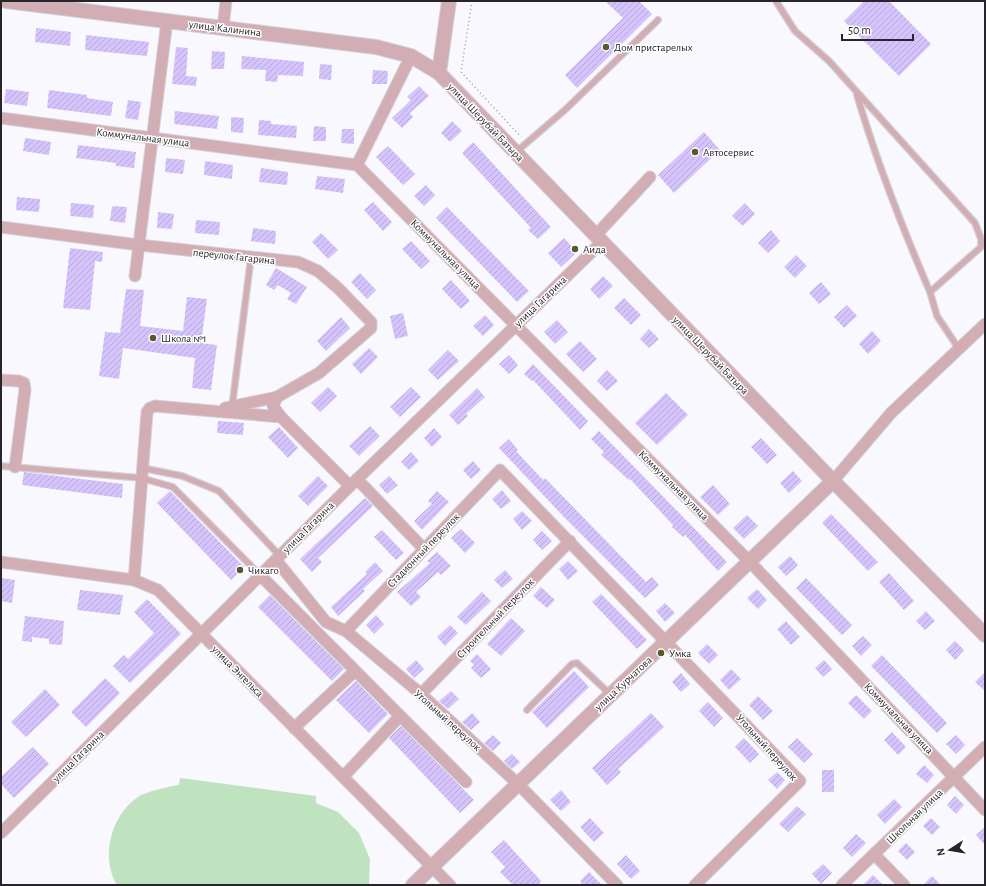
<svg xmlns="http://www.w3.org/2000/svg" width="986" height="886" font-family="'Alegreya Sans',sans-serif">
<defs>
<pattern id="building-hatch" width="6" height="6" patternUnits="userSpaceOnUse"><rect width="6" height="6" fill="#d5c4fc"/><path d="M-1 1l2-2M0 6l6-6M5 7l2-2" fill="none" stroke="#b7a8d8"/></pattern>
</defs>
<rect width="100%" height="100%" fill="#faf8ff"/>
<path fill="#bfe3be" d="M180,778L316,796V803L338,812L359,833L370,859L369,885H117C100,858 111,815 138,797C145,792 170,786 179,785Z"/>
<g fill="url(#building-hatch)">
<polygon points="605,1 639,1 652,14 577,88 565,75 623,18"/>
<polygon points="864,1 889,1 931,44 899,76 844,21"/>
<polygon points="36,28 71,32 70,46 35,42"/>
<polygon points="86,35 149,42 147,56 85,50"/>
<polygon points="176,47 188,48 186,76 197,77 196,86 172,84"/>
<polygon points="212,51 225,52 224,69 211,69"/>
<polygon points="242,56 304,62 303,76 278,75 277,82 265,81 266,70 241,69"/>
<polygon points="320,64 332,65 331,80 319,79"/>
<polygon points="373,70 388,71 387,84 372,84"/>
<polygon points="419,86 429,96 410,113 413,117 402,128 392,118 411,100 407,97"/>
<polygon points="6,89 29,92 27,106 4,103"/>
<polygon points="49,90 87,95 87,98 113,102 111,116 47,108"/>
<polygon points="128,100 141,102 138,120 125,118"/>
<polygon points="175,111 219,116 217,129 174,124"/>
<polygon points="231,117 244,118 243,133 231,132"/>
<polygon points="259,120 271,121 271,124 297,126 296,138 258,135"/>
<polygon points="452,121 462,131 450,142 441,133"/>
<polygon points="314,126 326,127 326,141 313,141"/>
<polygon points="342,129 354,129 354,144 341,143"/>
<polygon points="704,132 720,150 674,193 658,175"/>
<polygon points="25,138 51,142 49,155 23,151"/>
<polygon points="473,142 551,227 538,239 528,230 531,228 462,153"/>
<polygon points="78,145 136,152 134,168 116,166 116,163 76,158"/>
<polygon points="388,146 415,174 403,185 376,157"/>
<polygon points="166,158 185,160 183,174 165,172"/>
<polygon points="205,161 233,165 232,179 204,175"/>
<polygon points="261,168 288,172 287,185 259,182"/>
<polygon points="317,176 345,179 343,193 315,189"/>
<polygon points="426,185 435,195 424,206 414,196"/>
<polygon points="17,197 40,199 39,212 16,210"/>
<polygon points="373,202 392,222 383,231 364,210"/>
<polygon points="71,203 94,205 93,218 70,216"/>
<polygon points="745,203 755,214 743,226 732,216"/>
<polygon points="112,206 127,207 125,223 110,221"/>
<polygon points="447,207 529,291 517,302 436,218"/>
<polygon points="158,212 174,214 172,229 157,228"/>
<polygon points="196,220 220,222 219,235 195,233"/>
<polygon points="253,228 276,231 275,244 251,241"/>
<polygon points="771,230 780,241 768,253 758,243"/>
<polygon points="321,233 338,250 328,259 312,242"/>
<polygon points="564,238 577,252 561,267 548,253"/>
<polygon points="411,241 430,261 421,269 402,249"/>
<polygon points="70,248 103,252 102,262 95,261 90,310 63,308"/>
<polygon points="796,255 807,266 795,278 784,267"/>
<polygon points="276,268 307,287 296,304 287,299 291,293 278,285 274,290 266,285"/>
<polygon points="360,273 376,290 367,299 351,282"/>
<polygon points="603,276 613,286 599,299 590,289"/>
<polygon points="451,280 470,301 461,309 442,289"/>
<polygon points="821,282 831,294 819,304 809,293"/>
<polygon points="126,289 144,290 140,326 183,331 187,297 207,299 201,343 217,345 211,390 192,388 195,358 123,348 119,379 99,376 105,332 120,333"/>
<polygon points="624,298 641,315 631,325 614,308"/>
<polygon points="847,305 857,316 844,328 834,317"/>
<polygon points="403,313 408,336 395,339 390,316"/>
<polygon points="485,315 494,325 483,336 473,326"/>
<polygon points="341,317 350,328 326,351 317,341"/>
<polygon points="557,320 568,332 555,344 544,332"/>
<polygon points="649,329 659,339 649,348 640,339"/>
<polygon points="872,331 881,341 868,354 859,344"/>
<polygon points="580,341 597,359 583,372 566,354"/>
<polygon points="369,348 378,357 361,374 352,364"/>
<polygon points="448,350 459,361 438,380 428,370"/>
<polygon points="509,355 518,365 509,374 499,364"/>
<polygon points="533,364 588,421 580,430 533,380 532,381 524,374"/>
<polygon points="607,370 618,381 607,391 597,381"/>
<polygon points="328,387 337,396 320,412 311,403"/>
<polygon points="411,387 421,397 400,417 390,407"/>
<polygon points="477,388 485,397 466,414 468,416 458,425 449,415"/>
<polygon points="666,393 688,415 657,445 635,423"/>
<polygon points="218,421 244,423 243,435 217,433"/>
<polygon points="370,426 380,436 359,456 349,446"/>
<polygon points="279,427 298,448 288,458 268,437"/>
<polygon points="434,428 442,437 432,447 424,438"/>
<polygon points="599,431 727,562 718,571 685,535 683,537 672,527 673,525 630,479 629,480 601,455 604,452 591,439"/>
<polygon points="761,438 777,455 767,464 751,447"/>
<polygon points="509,439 518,450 516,451 543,480 545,478 646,582 652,577 659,585 645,598 562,515 499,448"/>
<polygon points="411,452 419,461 409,470 401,462"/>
<polygon points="473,461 481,470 471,479 463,470"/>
<polygon points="793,471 802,481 789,493 780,483"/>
<polygon points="24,472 123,484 122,498 22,485"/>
<polygon points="318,476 328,486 308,506 298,496"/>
<polygon points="389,476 398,485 387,494 379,485"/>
<polygon points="713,485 730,504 718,515 700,497"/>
<polygon points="502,490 511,501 501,509 492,499"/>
<polygon points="170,491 244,567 231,580 157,503"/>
<polygon points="437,491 449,502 422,530 414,521 432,504 428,501"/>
<polygon points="365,498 373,506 318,558 322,562 312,572 300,559"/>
<polygon points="522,511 532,521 522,530 513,519"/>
<polygon points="831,514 878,562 868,571 822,523"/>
<polygon points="747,515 758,526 744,539 733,528"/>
<polygon points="461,529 475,543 465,553 451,538"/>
<polygon points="382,530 404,553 396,560 374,537"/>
<polygon points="542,531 552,541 542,550 533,540"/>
<polygon points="437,552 451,566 441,575 438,572 416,592 421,597 411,606 397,592 430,563 427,561"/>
<polygon points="790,556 798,565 786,576 778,567"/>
<polygon points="568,561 578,571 568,580 559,569"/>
<polygon points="375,562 383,571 363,589 365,591 338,616 331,607 367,574 365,572"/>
<polygon points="505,570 513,579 502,588 494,580"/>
<polygon points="889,573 914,601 904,610 879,582"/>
<polygon points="1,578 15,580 12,603 1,601"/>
<polygon points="806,578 852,625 842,635 796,588"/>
<polygon points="541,587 555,600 547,608 533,596"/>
<polygon points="757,589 767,600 758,609 747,598"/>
<polygon points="80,590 123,595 120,615 77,610"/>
<polygon points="482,592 491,601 466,625 457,617"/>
<polygon points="601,594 647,640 637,649 592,602"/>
<polygon points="270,595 344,669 332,681 258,607"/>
<polygon points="147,599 181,634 130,683 113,666 124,655 128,659 154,633 134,612"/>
<polygon points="665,603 675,613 665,622 656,611"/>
<polygon points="926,611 935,621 925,630 916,621"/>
<polygon points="376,615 384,624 374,634 366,625"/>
<polygon points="25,616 64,621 62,645 49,644 49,639 32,637 32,642 22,641"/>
<polygon points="511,618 525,631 501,656 487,644"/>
<polygon points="786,621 800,637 791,645 777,629"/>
<polygon points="450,625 458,633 445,646 437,637"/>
<polygon points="863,636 872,645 861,656 852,646"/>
<polygon points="955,641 964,650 955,660 946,650"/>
<polygon points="707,644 718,655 709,664 698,653"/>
<polygon points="477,654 491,669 481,678 471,668 474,665 470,661"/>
<polygon points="882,655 947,723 937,733 871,666"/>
<polygon points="416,660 424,669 414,678 406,669"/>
<polygon points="824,660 832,669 823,677 815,668"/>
<polygon points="731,669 741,679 729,690 720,680"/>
<polygon points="574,671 589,687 547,728 532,712"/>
<polygon points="985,672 985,691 975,682"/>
<polygon points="681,673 690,684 681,692 672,682"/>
<polygon points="105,678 120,693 86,727 71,712"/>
<polygon points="356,681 388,714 369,733 336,700"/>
<polygon points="45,689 60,705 26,737 11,722"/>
<polygon points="451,691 459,699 448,709 439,701"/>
<polygon points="856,695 872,711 864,719 848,703"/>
<polygon points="758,696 773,711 763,720 749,705"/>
<polygon points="708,702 723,718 714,727 699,711"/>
<polygon points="472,713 480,722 471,730 462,722"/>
<polygon points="651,713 664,727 618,769 621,772 607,785 592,768"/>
<polygon points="401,726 474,800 460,813 389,738"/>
<polygon points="892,732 906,747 898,755 884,740"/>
<polygon points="493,735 501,743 493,751 484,743"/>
<polygon points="956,735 965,745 956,754 946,744"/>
<polygon points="744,738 759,754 750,763 735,747"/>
<polygon points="797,738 813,754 804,763 788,747"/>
<polygon points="33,747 49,764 14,798 1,784 1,777"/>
<polygon points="512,754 520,762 512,769 504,761"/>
<polygon points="924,765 934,775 927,783 916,774"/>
<rect x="822" y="770" width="12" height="22"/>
<polygon points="777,772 785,780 777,789 768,780"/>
<polygon points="561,790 571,802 561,811 550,800"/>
<polygon points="955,796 964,805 956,814 947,805"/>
<polygon points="894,799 902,807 885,824 877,815"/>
<polygon points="797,806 806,814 788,832 779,824"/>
<polygon points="590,818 604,833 594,842 580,827"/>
<polygon points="931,818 940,827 932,835 923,826"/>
<polygon points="985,827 985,845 976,835"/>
<polygon points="856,834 866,843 852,857 843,848"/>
<polygon points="504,840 541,881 538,885 513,885 500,872 505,867 491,852"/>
<polygon points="906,843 915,852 907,860 898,851"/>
<polygon points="626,855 640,871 631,879 617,864"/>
<polygon points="823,864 832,873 821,884 812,874"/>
<polygon points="589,872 602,885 583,885 580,881"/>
<polygon points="873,875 883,885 863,885"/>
<polygon points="932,876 941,885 923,885"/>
</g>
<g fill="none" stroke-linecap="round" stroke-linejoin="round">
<defs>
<g id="service">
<polyline points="776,1 795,31 829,61 975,223 981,239 981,247 930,292 937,316 959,349"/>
<path d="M857,95C877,163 902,227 930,292"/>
<polyline points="516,152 566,109 658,20"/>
<polyline points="232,407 251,257"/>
<polyline points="1,466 141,478 173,487 260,575"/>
<polyline points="142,468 182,476 219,491 280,556"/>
<polyline points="527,710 572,664 577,663 610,694"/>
</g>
<g id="minor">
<polyline points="223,28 226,1"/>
<polyline points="1,118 357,165 750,562 985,810"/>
<polyline points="357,165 411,56"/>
<polyline points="1,227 139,245 298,262 318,271 338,288 371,322 371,328 319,373 277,397 273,406 281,417"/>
<polyline points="596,235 650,177"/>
<polyline points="135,276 167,21"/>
<polyline points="1,380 19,381 24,383 25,390 15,467"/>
<polyline points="225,408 277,397"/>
<polyline points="357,479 424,549"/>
<polyline points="833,481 891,413 985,324"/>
<polyline points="276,560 326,622 346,631 421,694 518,784 617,885"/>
<polyline points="1,562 134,580 158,590 450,885"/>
<polyline points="260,575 466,782"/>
<polyline points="134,580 147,412 150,408 155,406 281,417 350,486"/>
<polyline points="346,631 500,470 800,781 695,885"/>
<polyline points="421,694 570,541"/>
<polyline points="294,728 355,671"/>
<polyline points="343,777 400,716"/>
<polyline points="1,833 350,486 602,242"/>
<polyline points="874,854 904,885"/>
<polyline points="842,885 985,747"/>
</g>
<g id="tertiary">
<polyline points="6,1 376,47 411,56 439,73 833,481 985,635"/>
<polyline points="439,73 449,1"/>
<polyline points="413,885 833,481"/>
</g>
</defs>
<use href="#service" stroke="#d4d2d9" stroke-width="8"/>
<use href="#minor" stroke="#d4d2d9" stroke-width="13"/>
<use href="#tertiary" stroke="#d4d2d9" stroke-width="16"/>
<polyline stroke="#9d9ba1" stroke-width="1.5" stroke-dasharray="1 3" stroke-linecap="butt" points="472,1 461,72 521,137"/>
<use href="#service" stroke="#d2adb3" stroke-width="5.5"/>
<use href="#minor" stroke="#d2adb3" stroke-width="11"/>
<use href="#tertiary" stroke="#d2adb3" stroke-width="14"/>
</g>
<g fill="#575a27" stroke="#fff" stroke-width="1.5">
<circle cx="606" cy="47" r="4"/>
<circle cx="695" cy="152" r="4"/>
<circle cx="575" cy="249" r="4"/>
<circle cx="153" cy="338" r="4"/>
<circle cx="240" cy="570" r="4"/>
<circle cx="661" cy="653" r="4"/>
</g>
<g text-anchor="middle" stroke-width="3" stroke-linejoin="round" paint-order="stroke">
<g font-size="11" fill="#27252b" stroke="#fff">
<text transform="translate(225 28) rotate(7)" y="4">улица Калинина</text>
<text transform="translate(486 122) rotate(46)" y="4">улица Шерубай Батыра</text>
<text transform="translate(143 137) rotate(7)" y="4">Коммунальная улица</text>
<text transform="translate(446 254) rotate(45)" y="4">Коммунальная улица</text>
<text transform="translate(234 256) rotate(6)" y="4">переулок Гагарина</text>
<text transform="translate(540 301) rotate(-44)" y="4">улица Гагарина</text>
<text transform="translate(711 355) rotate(46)" y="4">улица Шерубай Батыра</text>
<text transform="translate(674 485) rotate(45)" y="4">Коммунальная улица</text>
<text transform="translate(308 527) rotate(-45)" y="4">улица Гагарина</text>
<text transform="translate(423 550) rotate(-46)" y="4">Стадионный переулок</text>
<text transform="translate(495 618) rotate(-46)" y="4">Строительный переулок</text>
<text transform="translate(238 671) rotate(45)" y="4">улица Энгельса</text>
<text transform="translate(623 683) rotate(-43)" y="4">улица Курчатова</text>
<text transform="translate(899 718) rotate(46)" y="4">Коммунальная улица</text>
<text transform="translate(448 720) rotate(42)" y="4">Угольный переулок</text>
<text transform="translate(767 747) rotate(48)" y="4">Угольный переулок</text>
<text transform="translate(78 756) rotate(-45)" y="4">улица Гагарина</text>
<text transform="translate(914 816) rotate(-44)" y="4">Школьная улица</text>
</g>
<g font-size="11" fill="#27252b" stroke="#fff" text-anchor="start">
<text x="614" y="51">Дом пристарелых</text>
<text x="703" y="156">Автосервис</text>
<text x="583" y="253">Аида</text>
<text x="161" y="342">Школа №1</text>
<text x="248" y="574">Чикаго</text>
<text x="669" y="657">Умка</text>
</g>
</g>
<rect width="986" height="886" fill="none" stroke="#27252b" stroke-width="4"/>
<g transform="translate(950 850) rotate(258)" stroke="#ffffff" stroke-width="3" paint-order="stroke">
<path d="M0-3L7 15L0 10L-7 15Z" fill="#27252b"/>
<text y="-6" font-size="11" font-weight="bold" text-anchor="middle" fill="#27252b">N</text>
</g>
<path d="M842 34v6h71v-6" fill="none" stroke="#27252b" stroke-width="2"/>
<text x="848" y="34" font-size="12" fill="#27252b" stroke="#ffffff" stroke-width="3" paint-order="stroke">50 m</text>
</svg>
